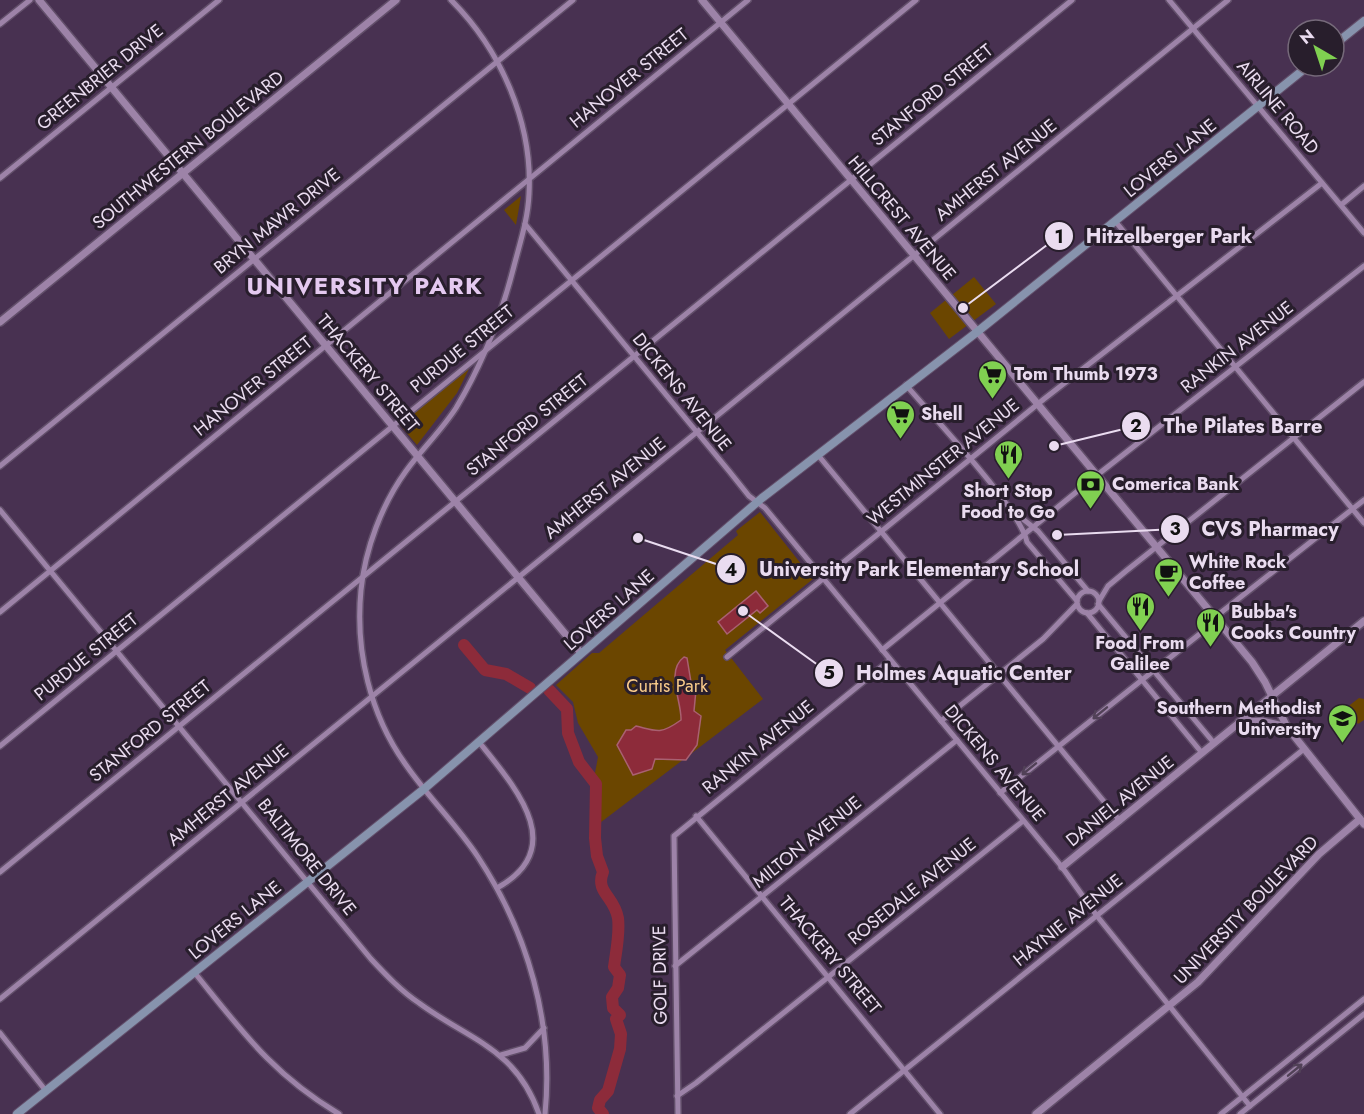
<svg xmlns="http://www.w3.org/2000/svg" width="1364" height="1114" font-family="Jost,sans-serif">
<rect width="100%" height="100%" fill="#483151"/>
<g fill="#6b4600">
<polygon points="521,196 516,225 504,210"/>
<polygon points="974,277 996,304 949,339 930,313"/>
<polygon points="470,367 457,393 417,445 399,424"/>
<polygon points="760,512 813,579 725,650 763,699 592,829 592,789 598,757 578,723 573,702 556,685 592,653 599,653 738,535 736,531"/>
<polygon points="1359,698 1364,699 1364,720 1358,724 1346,708"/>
</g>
<g fill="#8d2b3a" stroke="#a96071" stroke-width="1.5">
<polygon points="756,591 768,606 760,613 757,610 727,634 718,622"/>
<path d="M684,657L687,658L691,682L696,690L694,711L701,716L697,745L686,760L655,759L652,769L633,775L617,745L626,730H631L636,726C657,731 660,735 681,720C682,702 665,671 684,657Z"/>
</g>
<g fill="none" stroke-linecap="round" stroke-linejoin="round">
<g stroke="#8d2b3a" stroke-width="12">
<polyline points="464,645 485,670 506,674 530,688"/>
<path d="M549,690L567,709L568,733L579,762L596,784L595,838L597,856L603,872C595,892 614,896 618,918C620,934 616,951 614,967L620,975L618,988L612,997L613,1008L620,1015L616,1019L621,1034L620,1049L608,1091L600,1100L598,1108L603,1114"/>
</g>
<defs>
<g id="minor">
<path d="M451,0C501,50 533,123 529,194C528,219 520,243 514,266C501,317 483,363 456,408C441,431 422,449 406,471C382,504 365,549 361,590C355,651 370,715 406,765C428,797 457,825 478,857C528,933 554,1024 545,1114"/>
<polyline points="1169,0 1364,233"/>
<polyline points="0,24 30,0"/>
<polyline points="0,178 219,0"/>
<polyline points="1341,205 1364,186"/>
<polyline points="1115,221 1364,523"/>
<polyline points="525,224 729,471 749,496 765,508 1062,867 1097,916 1250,1106"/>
<path d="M906,385C933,417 1020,508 1027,542L1077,601"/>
<polyline points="818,455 1120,821"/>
<polyline points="0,466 573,0"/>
<path d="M0,510L371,959C386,975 401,991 419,1003C469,1040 516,1048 539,1114"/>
<polyline points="1014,512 1038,531 1088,591"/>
<circle cx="1088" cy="602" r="11"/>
<polyline points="1099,601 1108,586 1126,571 1364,382"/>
<polyline points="1098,604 1214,743"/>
<polyline points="0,612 748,0"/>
<polyline points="1087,613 1202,753"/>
<polyline points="1214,618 1364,500"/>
<polyline points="882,650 1096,476 1364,266"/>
<polyline points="727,657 1044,399 1322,183"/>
<polyline points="941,721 1043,639 1077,604"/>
<path d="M479,742C515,787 570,848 497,888"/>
<polyline points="0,746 916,0"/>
<polyline points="1000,793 1216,621"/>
<polyline points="696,816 940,1114"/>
<polyline points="0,872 1072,0"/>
<polyline points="675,966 957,740"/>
<path d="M194,972C242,1031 272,1074 339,1114"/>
<polyline points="0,999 1228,0"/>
<polyline points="0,1033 46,1091"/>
<polyline points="501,1055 525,1048 544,1028"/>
<polyline points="677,1096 696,1083 1023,821"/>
<polyline points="678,1114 674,836 890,660"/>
<polyline points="850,1114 1304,749"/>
<polyline points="1221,1114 1364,999"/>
<polyline points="1240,1114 1364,1014"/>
</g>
<g id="tertiary">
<polyline points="39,0 581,653"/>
<polyline points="702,0 1252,662 1265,682 1287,727 1364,824"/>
<polyline points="0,322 396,0"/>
<polyline points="1239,722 1262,721 1287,727"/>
<polyline points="1062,867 1364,621"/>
<polyline points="1036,1114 1198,982 1319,854 1360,819"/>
</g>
<g id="secondary">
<polyline points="1334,45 1364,21"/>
<polyline points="17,1114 424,789 762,498 977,332 1308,66"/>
</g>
</defs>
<use href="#minor" stroke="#624f6a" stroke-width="8"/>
<use href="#tertiary" stroke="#624f6a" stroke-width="10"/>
<use href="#secondary" stroke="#624f6a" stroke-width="10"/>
<use href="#minor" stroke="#9d83a8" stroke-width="5"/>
<use href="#tertiary" stroke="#9d83a8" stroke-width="7"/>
<use href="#secondary" stroke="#8793ad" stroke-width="8"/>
</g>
<defs><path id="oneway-shaft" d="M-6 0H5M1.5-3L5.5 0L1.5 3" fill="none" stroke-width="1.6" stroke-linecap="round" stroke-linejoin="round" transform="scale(1.5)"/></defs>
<g stroke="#514157">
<use href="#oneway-shaft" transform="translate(1100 713) rotate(141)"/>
<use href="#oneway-shaft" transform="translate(1029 769) rotate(141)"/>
<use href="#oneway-shaft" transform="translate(1295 1070) rotate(-39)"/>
</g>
<defs>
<symbol id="supermarket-pin" viewBox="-11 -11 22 30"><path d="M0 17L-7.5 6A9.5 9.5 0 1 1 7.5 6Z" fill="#80d051" stroke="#281e2c"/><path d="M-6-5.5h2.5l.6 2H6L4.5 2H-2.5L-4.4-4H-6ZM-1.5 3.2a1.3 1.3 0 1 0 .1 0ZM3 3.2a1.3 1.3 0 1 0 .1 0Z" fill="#111"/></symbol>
<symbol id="restaurant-pin" viewBox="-11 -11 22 30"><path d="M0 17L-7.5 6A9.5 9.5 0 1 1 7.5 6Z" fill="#80d051" stroke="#281e2c"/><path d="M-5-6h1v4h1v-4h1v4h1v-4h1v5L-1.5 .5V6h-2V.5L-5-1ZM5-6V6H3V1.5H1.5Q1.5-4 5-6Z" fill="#111"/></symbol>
<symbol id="bank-pin" viewBox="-11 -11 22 30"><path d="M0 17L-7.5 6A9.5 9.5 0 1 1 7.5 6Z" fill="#80d051" stroke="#281e2c"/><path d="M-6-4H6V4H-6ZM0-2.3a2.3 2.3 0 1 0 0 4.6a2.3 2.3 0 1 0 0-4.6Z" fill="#111"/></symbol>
<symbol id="cafe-pin" viewBox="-11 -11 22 30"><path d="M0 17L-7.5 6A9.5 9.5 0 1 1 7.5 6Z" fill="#80d051" stroke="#281e2c"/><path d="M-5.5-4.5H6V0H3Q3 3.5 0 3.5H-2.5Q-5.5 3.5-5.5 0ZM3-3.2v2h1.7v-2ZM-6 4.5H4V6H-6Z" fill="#111"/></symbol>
<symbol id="university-pin" viewBox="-11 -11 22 30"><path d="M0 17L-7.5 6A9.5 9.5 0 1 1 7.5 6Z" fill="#80d051" stroke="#281e2c"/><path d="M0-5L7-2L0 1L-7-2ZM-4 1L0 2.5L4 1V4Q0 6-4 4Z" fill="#111"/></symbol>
</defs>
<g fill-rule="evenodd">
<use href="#supermarket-pin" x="976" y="358" width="33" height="45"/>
<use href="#supermarket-pin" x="884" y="398" width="33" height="45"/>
<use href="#restaurant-pin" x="992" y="438" width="33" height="45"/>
<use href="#bank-pin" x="1074" y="468" width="33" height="45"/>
<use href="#cafe-pin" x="1152" y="556" width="33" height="45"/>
<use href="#restaurant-pin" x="1124" y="590" width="33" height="45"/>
<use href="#restaurant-pin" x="1194" y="606" width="33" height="45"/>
<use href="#university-pin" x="1326" y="702" width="33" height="45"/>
</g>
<g text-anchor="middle" stroke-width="6" stroke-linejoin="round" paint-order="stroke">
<g font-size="18" fill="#eadcf0" stroke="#281e2c">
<text transform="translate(100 77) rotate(-39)" y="6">GREENBRIER DRIVE</text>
<text transform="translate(629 78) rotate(-39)" y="6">HANOVER STREET</text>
<text transform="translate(932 95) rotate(-39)" y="6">STANFORD STREET</text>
<text transform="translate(1278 107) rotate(50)" y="6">AIRLINE ROAD</text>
<text transform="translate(188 150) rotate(-39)" y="6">SOUTHWESTERN BOULEVARD</text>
<text transform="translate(1170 158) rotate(-39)" y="6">LOVERS LANE</text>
<text transform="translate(996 170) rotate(-39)" y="6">AMHERST AVENUE</text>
<text transform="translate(902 218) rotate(50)" y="6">HILLCREST AVENUE</text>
<text transform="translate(277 221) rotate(-39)" y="6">BRYN MAWR DRIVE</text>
<text transform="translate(1237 347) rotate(-38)" y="6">RANKIN AVENUE</text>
<text transform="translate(462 349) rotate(-39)" y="6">PURDUE STREET</text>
<text transform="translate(368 373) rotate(50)" y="6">THACKERY STREET</text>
<text transform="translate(253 386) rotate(-39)" y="6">HANOVER STREET</text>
<text transform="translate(682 392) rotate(51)" y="6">DICKENS AVENUE</text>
<text transform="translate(527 425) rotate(-39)" y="6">STANFORD STREET</text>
<text transform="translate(943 462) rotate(-39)" y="6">WESTMINSTER AVENUE</text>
<text transform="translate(605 488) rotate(-39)" y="6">AMHERST AVENUE</text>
<text transform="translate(609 610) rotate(-41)" y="6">LOVERS LANE</text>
<text transform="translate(86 657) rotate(-39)" y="6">PURDUE STREET</text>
<text transform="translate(150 731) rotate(-39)" y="6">STANFORD STREET</text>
<text transform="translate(758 747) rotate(-39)" y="6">RANKIN AVENUE</text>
<text transform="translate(995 763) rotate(50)" y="6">DICKENS AVENUE</text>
<text transform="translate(228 795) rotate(-39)" y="6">AMHERST AVENUE</text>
<text transform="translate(1120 801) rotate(-39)" y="6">DANIEL AVENUE</text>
<text transform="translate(807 842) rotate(-39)" y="6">MILTON AVENUE</text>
<text transform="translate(307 857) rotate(51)" y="6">BALTIMORE DRIVE</text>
<text transform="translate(912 891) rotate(-39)" y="6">ROSEDALE AVENUE</text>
<text transform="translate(1246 910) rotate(-46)" y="6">UNIVERSITY BOULEVARD</text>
<text transform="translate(235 920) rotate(-39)" y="6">LOVERS LANE</text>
<text transform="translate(1068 920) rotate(-39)" y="6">HAYNIE AVENUE</text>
<text transform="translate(830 955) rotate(50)" y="6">THACKERY STREET</text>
<text transform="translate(660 975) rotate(-91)" y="6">GOLF DRIVE</text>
</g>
<g font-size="18" font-weight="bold" fill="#eadcf0" stroke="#281e2c" text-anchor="start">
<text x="1014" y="380">Tom Thumb 1973</text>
<text x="921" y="420">Shell</text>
<text x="1112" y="490">Comerica Bank</text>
<text x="1008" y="497" text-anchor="middle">Short Stop<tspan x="1008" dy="21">Food to Go</tspan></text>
<text x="1189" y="568">White Rock<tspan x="1189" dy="21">Coffee</tspan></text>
<text x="1231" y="618">Bubba's<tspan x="1231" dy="21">Cooks Country</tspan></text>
<text x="1140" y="649" text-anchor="middle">Food From<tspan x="1140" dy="21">Galilee</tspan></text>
<text x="1321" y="714" text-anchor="end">Southern Methodist<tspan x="1321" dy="21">University</tspan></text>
</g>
<g font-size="18" fill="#facc8b" stroke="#281e2c">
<text x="667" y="692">Curtis Park</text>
</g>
<g font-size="24" font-weight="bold" letter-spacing="1.5" fill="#e4c9f0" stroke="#281e2c">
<text x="365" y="294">UNIVERSITY PARK</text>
</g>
</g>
<path fill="none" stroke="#eadcf0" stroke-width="2" d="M963 308L1059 236M1054 446L1136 426M1057 535L1175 529M638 538L731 569M743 611L829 673"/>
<g fill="#eadcf0" stroke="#281e2c" stroke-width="2">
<circle cx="963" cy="308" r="6"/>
<circle cx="1054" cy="446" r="6"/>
<circle cx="1057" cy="535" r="6"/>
<circle cx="638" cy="538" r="6"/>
<circle cx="743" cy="611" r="6"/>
<circle cx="1059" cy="236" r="15"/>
<circle cx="1136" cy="426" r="15"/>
<circle cx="1175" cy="529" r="15"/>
<circle cx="731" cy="569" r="15"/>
<circle cx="829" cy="673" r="15"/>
</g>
<g font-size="18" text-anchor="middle" font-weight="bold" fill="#111">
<text x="1059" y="243">1</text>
<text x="1136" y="432">2</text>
<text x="1175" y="535">3</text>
<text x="731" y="576">4</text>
<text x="829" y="679">5</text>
</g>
<g font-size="20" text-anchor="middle" font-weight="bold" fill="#eadcf0" stroke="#281e2c" stroke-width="6" stroke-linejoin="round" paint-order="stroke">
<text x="1169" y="243">Hitzelberger Park</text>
<text x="1243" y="433">The Pilates Barre</text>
<text x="1270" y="536">CVS Pharmacy</text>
<text x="919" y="576">University Park Elementary School</text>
<text x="964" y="680">Holmes Aquatic Center</text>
</g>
<g transform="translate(1316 48) rotate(321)"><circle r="28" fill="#281e2c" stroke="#766a7a" stroke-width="1.5"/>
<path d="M0-4.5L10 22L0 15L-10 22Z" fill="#80d051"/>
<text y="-9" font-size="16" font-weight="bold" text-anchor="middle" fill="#eadcf0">N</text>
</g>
</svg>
